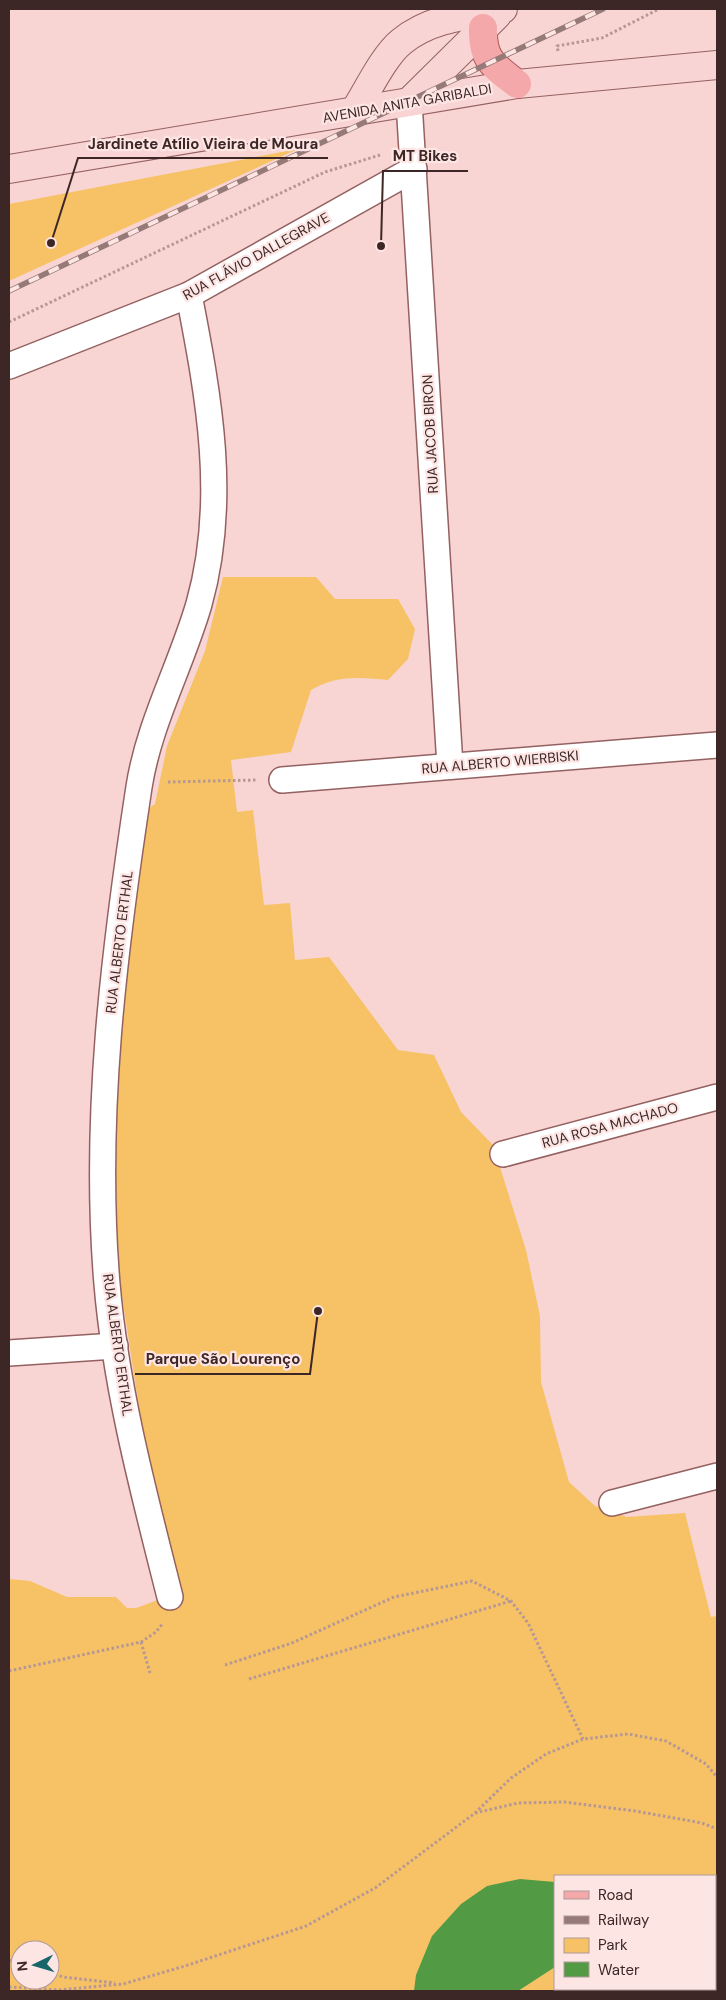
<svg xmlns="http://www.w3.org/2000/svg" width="726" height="2000" font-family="'DM Sans',sans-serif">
<rect width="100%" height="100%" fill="#f8d5d3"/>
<g fill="#f6c265" fill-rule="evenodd">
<polygon points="298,149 9,281 9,204"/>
<path d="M223,577H316L335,599H398L415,629L408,659L388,680C361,677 335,675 311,690L291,752L231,760L237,812L253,810L264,905L290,903L295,960L329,957L398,1050L434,1055L461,1112L493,1145L526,1250L540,1316L541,1382L569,1482L595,1506L627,1517L685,1513L711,1617L717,1616V1991H9V1579L30,1581L67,1597H116L127,1608H136L158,1600L168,1538L142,1427L117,1263L107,1119L141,814L155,804L167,746L205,651ZM555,1876H715V1989H555ZM20,1950H50V1980H20Z"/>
</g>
<g fill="#529b44">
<polygon points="520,1879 555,1882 555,1967 518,1991 414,1991 416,1975 432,1936 461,1904 487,1886"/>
<polygon points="715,1927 717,1929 717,1991 635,1991 635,1989 715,1989"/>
</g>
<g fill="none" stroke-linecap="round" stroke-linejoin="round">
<defs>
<g id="minor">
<polyline points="409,102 450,766"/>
<polyline points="9,366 189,295 414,169"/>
<polyline points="282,780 717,745"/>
<polyline points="503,1154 717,1097"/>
<polyline points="9,1353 115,1346"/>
<polyline points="612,1503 717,1476"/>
<path d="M170,1597C144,1494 116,1390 107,1284C93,1118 114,951 139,787C149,723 181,666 199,604C228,501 209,398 189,295"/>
</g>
<g id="secondary">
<polyline points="409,102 497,15"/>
<path d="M354,112C367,92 383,57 401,42C430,18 468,15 503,9"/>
<polyline points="9,169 517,84 717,65"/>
</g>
<path id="primary" d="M483,28C482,60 493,65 517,84"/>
</defs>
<use href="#minor" stroke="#946160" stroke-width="28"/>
<use href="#secondary" stroke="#946160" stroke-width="30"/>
<use href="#primary" stroke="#af5557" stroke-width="30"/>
<g stroke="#b69796" stroke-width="3" stroke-dasharray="2.5 2.5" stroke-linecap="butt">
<polyline points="558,51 557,46 602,38 659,9"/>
<polyline points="9,322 325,172 380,155"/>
<polyline points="168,782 256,780"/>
<polyline points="141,1642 150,1673"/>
<polyline points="225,1665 292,1643 394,1597 472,1581 511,1601 528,1623 583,1739"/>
<polyline points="9,1671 141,1642 156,1632 163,1623"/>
<polyline points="249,1679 511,1601"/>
<polyline points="475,1813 518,1803 564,1802 635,1811 702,1823 717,1829"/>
<polyline points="9,1960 20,1964"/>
<polyline points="50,1973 63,1977 115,1983"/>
<polyline points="9,1987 59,1990 123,1984 185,1966 306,1926 375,1888 475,1813 511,1778 546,1754 583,1739 628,1734 666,1741 706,1764 717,1777"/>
</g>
<use href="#minor" stroke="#fff" stroke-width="25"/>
<use href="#secondary" stroke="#f9d4d4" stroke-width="28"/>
<use href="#primary" stroke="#f4a8aa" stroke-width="28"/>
<defs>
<polyline id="rail" points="9,291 603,9"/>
</defs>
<use href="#rail" stroke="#967a78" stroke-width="5.5"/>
<use href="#rail" stroke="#fde5e4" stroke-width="4" stroke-dasharray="11" stroke-linecap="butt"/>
</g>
<g text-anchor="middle" stroke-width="4.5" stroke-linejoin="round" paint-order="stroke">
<g font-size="14" fill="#3d2726" stroke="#fde5e4">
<text transform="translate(407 103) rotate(-10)" y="5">AVENIDA ANITA GARIBALDI</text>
<text transform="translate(256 256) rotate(-29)" y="5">RUA FLÁVIO DALLEGRAVE</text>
<text transform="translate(430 434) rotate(-93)" y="5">RUA JACOB BIRON</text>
<text transform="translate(500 762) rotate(-5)" y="5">RUA ALBERTO WIERBISKI</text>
<text transform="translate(119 942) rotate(-83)" y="5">RUA ALBERTO ERTHAL</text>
<text transform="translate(610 1125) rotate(-15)" y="5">RUA ROSA MACHADO</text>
<text transform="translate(118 1345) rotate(82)" y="5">RUA ALBERTO ERTHAL</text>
</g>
</g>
<path fill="none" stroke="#3d2726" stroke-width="2" d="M51 243L78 158H328M381 246L383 171H468M318 1311L310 1374H135"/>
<g fill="#3d2726" stroke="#fde5e4" stroke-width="2">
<circle cx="51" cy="243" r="5"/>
<circle cx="381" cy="246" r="5"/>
<circle cx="318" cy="1311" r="5"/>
</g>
<g font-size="15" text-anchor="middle" font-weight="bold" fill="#3d2726" stroke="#fde5e4" stroke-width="4.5" stroke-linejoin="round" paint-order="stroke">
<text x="203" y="149">Jardinete Atílio Vieira de Moura</text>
<text x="425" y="161">MT Bikes</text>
<text x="223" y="1364">Parque São Lourenço</text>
</g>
<rect width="726" height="2000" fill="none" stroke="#3d2726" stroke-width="20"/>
<rect x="554" y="1875" width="162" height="115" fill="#fde5e4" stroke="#b09998"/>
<rect x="564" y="1891" width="25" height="8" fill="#f4a8aa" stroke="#b09998"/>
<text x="598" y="1900" font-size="15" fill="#3d2726">Road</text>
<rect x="564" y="1916" width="25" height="8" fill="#967a78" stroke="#b09998"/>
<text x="598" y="1925" font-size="15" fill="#3d2726">Railway</text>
<rect x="564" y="1938" width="25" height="15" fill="#f6c265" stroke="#b09998"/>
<text x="598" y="1950" font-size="15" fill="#3d2726">Park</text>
<rect x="564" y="1962" width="25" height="15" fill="#529b44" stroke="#b09998"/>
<text x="598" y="1975" font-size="15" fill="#3d2726">Water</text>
<g transform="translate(35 1965) rotate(265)"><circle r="24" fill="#fde5e4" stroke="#b09998"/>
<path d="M0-4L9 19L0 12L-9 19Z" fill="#17666a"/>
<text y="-8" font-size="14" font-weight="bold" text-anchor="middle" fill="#3d2726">N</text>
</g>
</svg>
